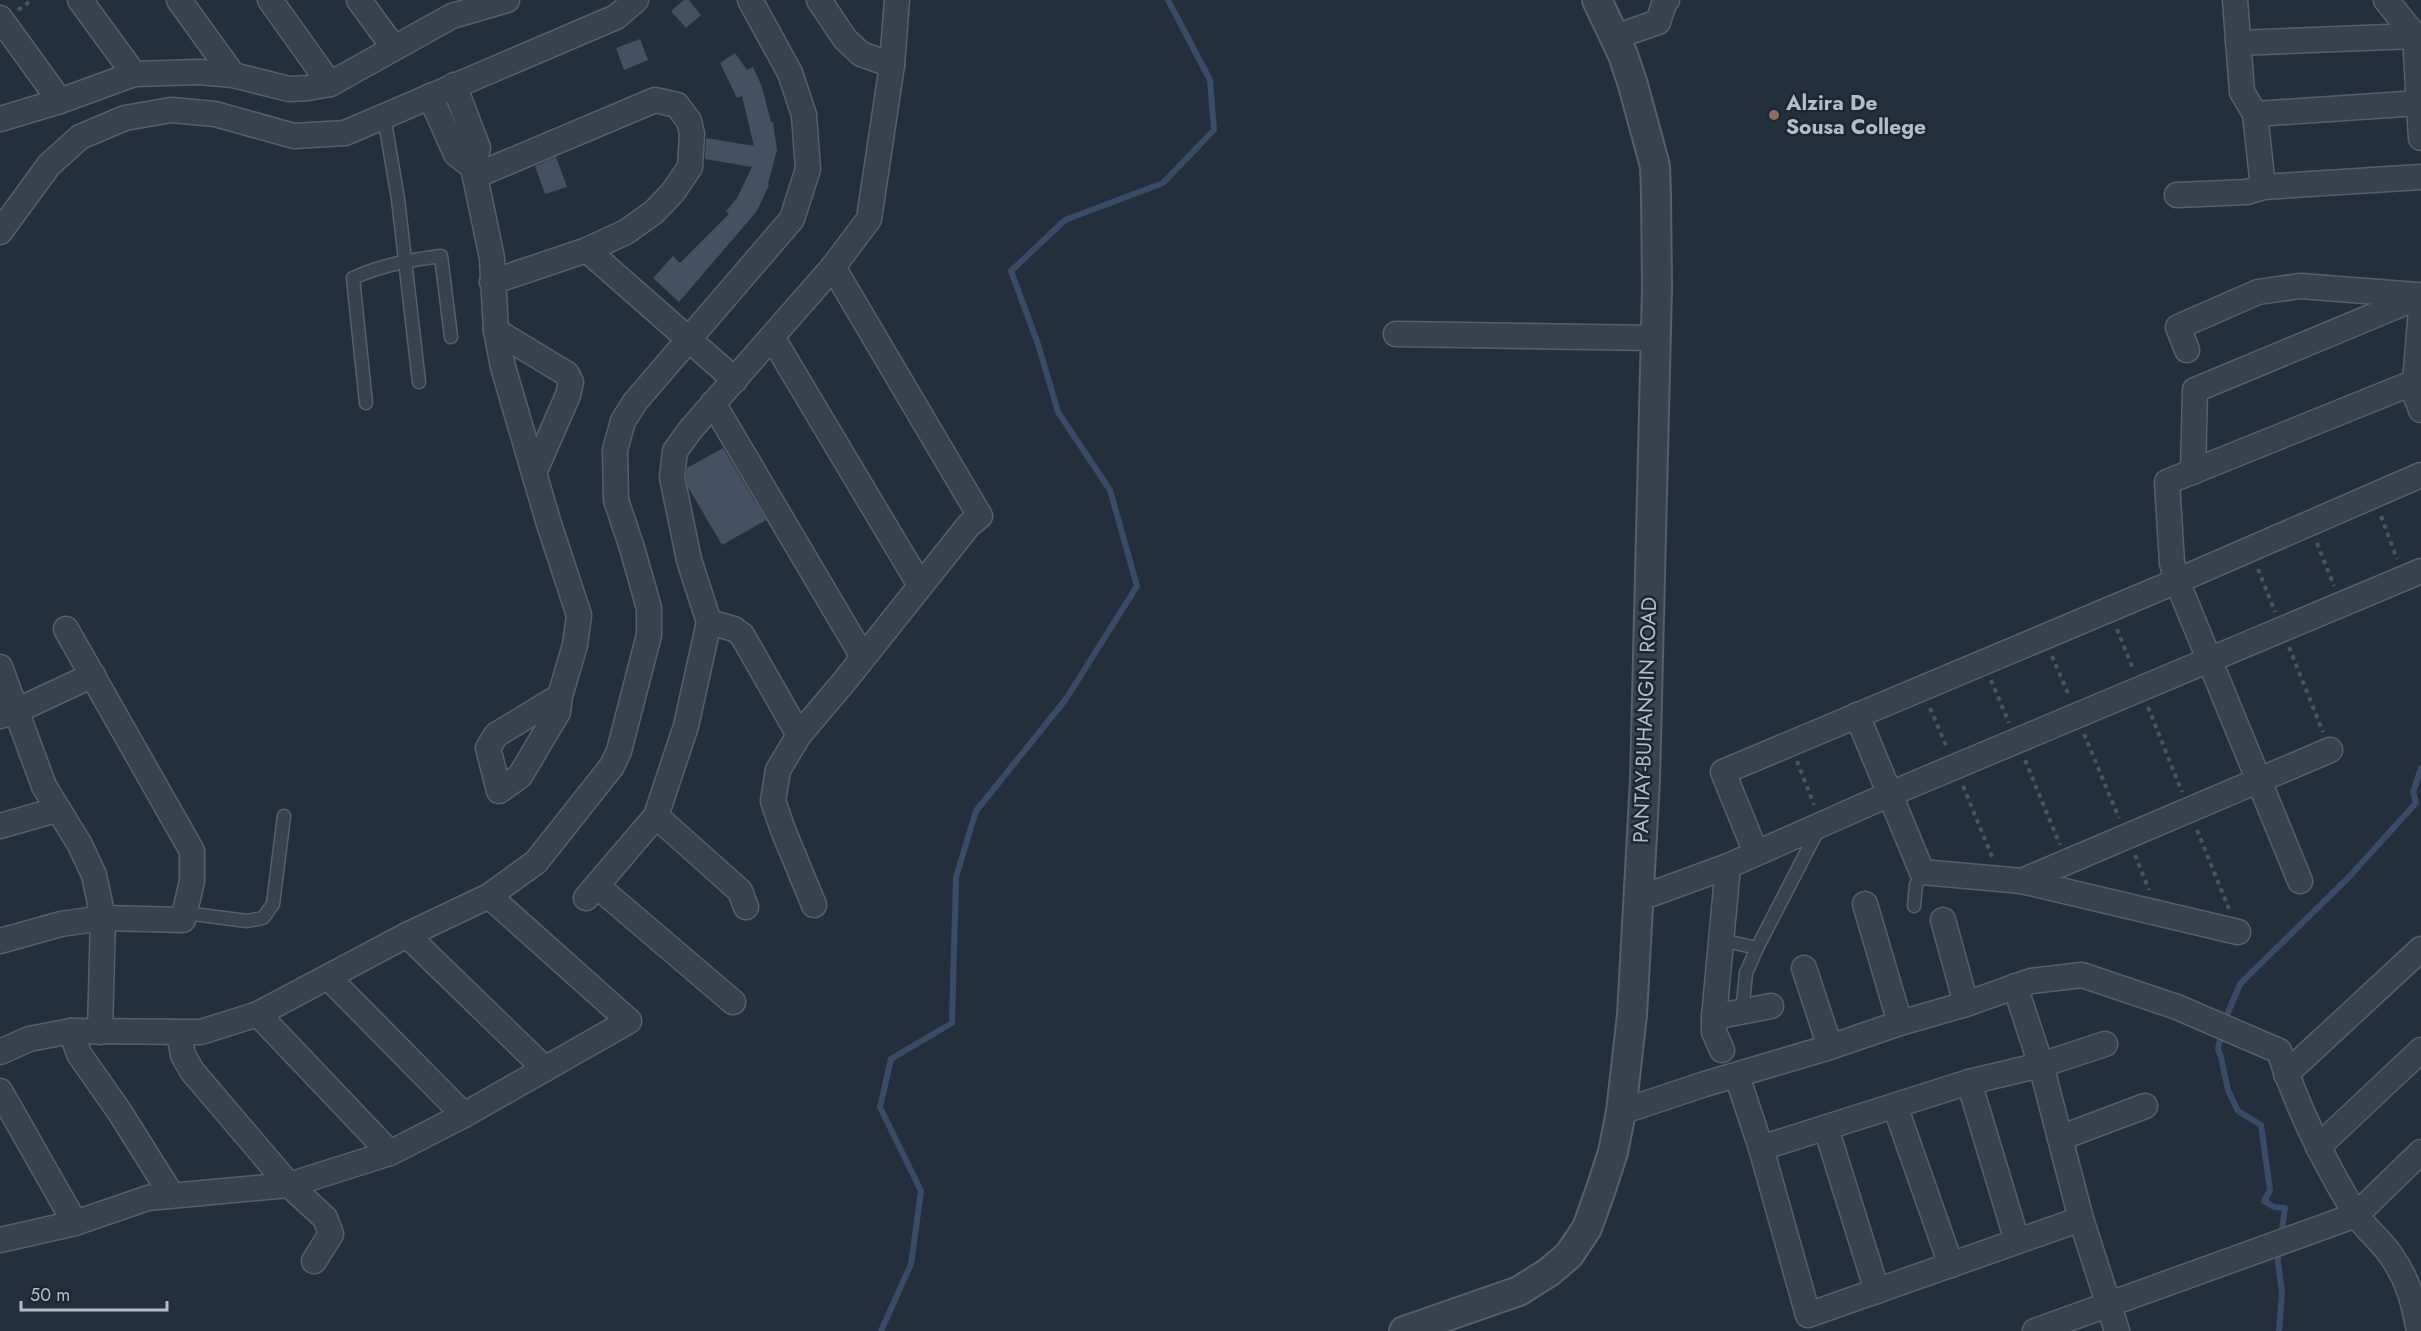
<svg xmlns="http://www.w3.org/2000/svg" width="2421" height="1331" font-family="Jost,sans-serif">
<rect width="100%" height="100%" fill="#242f3e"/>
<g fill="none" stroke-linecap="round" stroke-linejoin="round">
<g stroke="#394c67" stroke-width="6">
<polyline points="2224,1022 2240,984 2348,878 2416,803 2413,792 2421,768"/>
<polyline points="2222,1032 2218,1049 2221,1057 2228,1090 2238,1111 2261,1125 2270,1190 2264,1201 2274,1207 2285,1208 2281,1235"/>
<polyline points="881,1331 911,1264 921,1191 880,1107 891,1059 952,1023 956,877 976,811 1066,699 1137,586 1110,490 1058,412 1038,344 1011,271 1065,220 1163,183 1214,130 1210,80 1168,0"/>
<polyline points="2279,1331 2282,1293 2278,1262 2279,1248"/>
</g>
</g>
<g fill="#455162">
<polygon points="684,0 689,0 701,15 686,28 671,11"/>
<polygon points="640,39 648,60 624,70 616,48"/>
<polygon points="735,53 747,70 753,67 762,87 771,122 773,122 777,150 768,184 769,185 757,211 679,302 653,278 673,256 680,263 729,214 726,211 737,198 752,167 705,159 706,138 754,146 742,96 737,98 720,63"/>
<polygon points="556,157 567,187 545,194 535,166"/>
<polygon points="723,448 766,520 722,545 688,487 686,476 687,468"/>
</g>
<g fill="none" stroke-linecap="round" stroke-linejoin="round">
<defs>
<g id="service">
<polyline points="384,116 398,199 419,382"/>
<path d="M366,403L353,278C382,265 410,260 441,256L451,337"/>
<polyline points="1914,906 1916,885 1922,872"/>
<polyline points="185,913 247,921 263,918 273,904 284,816"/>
<polyline points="1721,940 1757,948"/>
<polyline points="1742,1013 1746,973 1757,948 1819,828"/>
</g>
<g id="minor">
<polyline points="80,0 134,74"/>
<polyline points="179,0 233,75"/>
<polyline points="270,0 330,84"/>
<polyline points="359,0 394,48"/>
<polyline points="819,0 845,39 861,54 892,65"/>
<polyline points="2235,0 2242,92 2255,114 2263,187"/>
<polyline points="2386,0 2415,36 2421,138"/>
<polyline points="0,18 60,101"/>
<polyline points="1615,37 1658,22 1665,1 1667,0"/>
<polyline points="2238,43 2415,36"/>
<polyline points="454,85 478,148 473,167 492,258 496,331 503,367 549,524 579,615 575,645 560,696 558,712 520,776 499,791 488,748 496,735 560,696"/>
<polyline points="430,96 456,154 473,167"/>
<polyline points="2255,114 2419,103"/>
<polyline points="0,119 60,101 134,74 199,72 233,75 289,89 308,88 330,84 452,16 507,0"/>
<polyline points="475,176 655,100 677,105 689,121 692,134 690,167 673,192 654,212 626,232 587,250 492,282"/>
<polyline points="2177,195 2247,192 2263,187 2421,177"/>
<polyline points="0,232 49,165 80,137 125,118 171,110 215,114 294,136 345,133 616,17 636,0"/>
<polyline points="587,250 735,380"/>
<polyline points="2421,310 2415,382 2415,394 2421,410"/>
<polyline points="496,331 567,374 571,382 568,395 534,473"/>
<polyline points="1396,334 1656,338"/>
<polyline points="772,337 920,585"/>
<polyline points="2187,350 2178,327 2258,292 2300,286 2418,295"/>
<polyline points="713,403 863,657"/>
<polyline points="2193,472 2195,390 2421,296"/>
<polyline points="709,622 734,629 742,635 799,735"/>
<polyline points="0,667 44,786 80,845 94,875 103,918 100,1032"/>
<polyline points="1857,715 1922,872 2022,881 2238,932"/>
<polyline points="0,716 16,711 93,675"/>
<polyline points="656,816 740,891 746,907"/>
<polyline points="0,826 56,810"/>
<polyline points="1756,853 1723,772 2177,581 2421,475"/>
<polyline points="2022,881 2330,750"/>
<polyline points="2300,881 2177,581 2172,563 2167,482 2415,382"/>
<polyline points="597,886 733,1002"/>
<polyline points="586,898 656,816 686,726 709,622 689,560 672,477 675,451 691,429 833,267 869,219 892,65 897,0"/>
<polyline points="1638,899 1728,866 1890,794 2421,571"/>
<polyline points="814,905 783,830 773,801 778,770 799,735 843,683 969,525 980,516 833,267"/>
<path d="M1943,920L1966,1004L2031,981L2082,975L2177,1007L2279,1051C2297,1107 2324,1162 2355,1213C2364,1228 2380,1239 2390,1254C2409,1281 2413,1300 2419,1331"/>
<polyline points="407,935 545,1069"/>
<polyline points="0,941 61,924 103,918 183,920 192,881 192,851 66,629"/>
<polyline points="1804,968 1830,1047 1900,1023 1865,904"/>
<polyline points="329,978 464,1115"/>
<polyline points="2015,986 2041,1065 2081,1219 2117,1331"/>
<polyline points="258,1014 390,1153"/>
<polyline points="1714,1017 1771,1006"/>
<polyline points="1900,1023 1966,1004"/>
<polyline points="71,1031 79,1054 119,1111 171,1194"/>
<polyline points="179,1033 183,1055 192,1071 289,1185 325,1218 331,1234 314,1261"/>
<polyline points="1722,1050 1714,1032 1714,1017 1728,866"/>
<polyline points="0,1052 29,1039 71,1031 201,1032 258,1014 407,935 489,896 536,862 612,766 619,751 649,635 649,608 632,548 616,500 615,450 623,421 635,402 792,219 808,169 804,115 790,73 750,0"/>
<polyline points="2286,1074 2421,949"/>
<polyline points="1737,1076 1761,1148"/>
<polyline points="1969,1082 2017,1241"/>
<polyline points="0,1091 75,1223"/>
<polyline points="1895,1106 1951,1265"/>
<polyline points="1621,1112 1705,1084 1830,1047"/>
<polyline points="1826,1128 1877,1291"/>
<polyline points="2060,1138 2145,1106"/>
<polyline points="2318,1147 2421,1050"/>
<polyline points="2081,1219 1808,1315 1761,1148 1969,1082 2041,1065 2105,1044"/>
<polyline points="0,1240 75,1223 148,1198 289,1185 390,1153 464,1115 629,1021 489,896"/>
<polyline points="2035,1331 2356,1215 2421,1152"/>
</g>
<polyline id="tertiary" points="1404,1331 1519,1291 1549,1272 1569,1255 1587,1228 1601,1189 1613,1152 1621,1112 1632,1015 1645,780 1657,288 1656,195 1655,166 1633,85 1623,55 1597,0"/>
</defs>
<use href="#service" stroke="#565f6c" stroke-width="15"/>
<use href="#minor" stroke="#565f6c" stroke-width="27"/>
<use href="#tertiary" stroke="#565f6c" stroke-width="32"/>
<g stroke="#44595c" stroke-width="4" stroke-dasharray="4.5 4.5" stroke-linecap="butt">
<polyline points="18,10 32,0"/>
<polyline points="2381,516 2397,559"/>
<polyline points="2317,543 2334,586"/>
<polyline points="2258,569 2275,612"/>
<polyline points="2117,629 2133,669"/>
<polyline points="2289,647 2323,732"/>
<polyline points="2052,656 2069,696"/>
<polyline points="1991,680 2009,723"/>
<polyline points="2148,707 2182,792"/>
<polyline points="1930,708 1947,748"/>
<polyline points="2084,734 2119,818"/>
<polyline points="2025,760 2060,845"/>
<polyline points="1797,761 1814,805"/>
<polyline points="1963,786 1993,859"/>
<polyline points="2197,830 2229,909"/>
<polyline points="2135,855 2149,890"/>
</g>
<use href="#service" stroke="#38414e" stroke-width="12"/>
<use href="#minor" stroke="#38414e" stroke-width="24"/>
<use href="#tertiary" stroke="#38414e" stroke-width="28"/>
</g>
<circle fill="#8d6e63" stroke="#1d2633" stroke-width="2" cx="1774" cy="115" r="6"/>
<g text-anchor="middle" stroke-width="5" stroke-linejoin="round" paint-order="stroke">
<g font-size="21" font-weight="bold" fill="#b4bcc9" stroke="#1d2633" text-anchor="start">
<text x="1786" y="110">Alzira De<tspan x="1786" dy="24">Sousa College</tspan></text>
</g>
<g font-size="21" fill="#b4bcc9" stroke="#1d2633">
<text transform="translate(1645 720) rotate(-88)" y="7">PANTAY-BUHANGIN ROAD</text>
</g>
</g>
<path d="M21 1301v9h146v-9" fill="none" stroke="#b4bcc9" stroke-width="3"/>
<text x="30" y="1301" font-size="18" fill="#b4bcc9" stroke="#1d2633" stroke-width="4.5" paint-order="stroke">50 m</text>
</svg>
